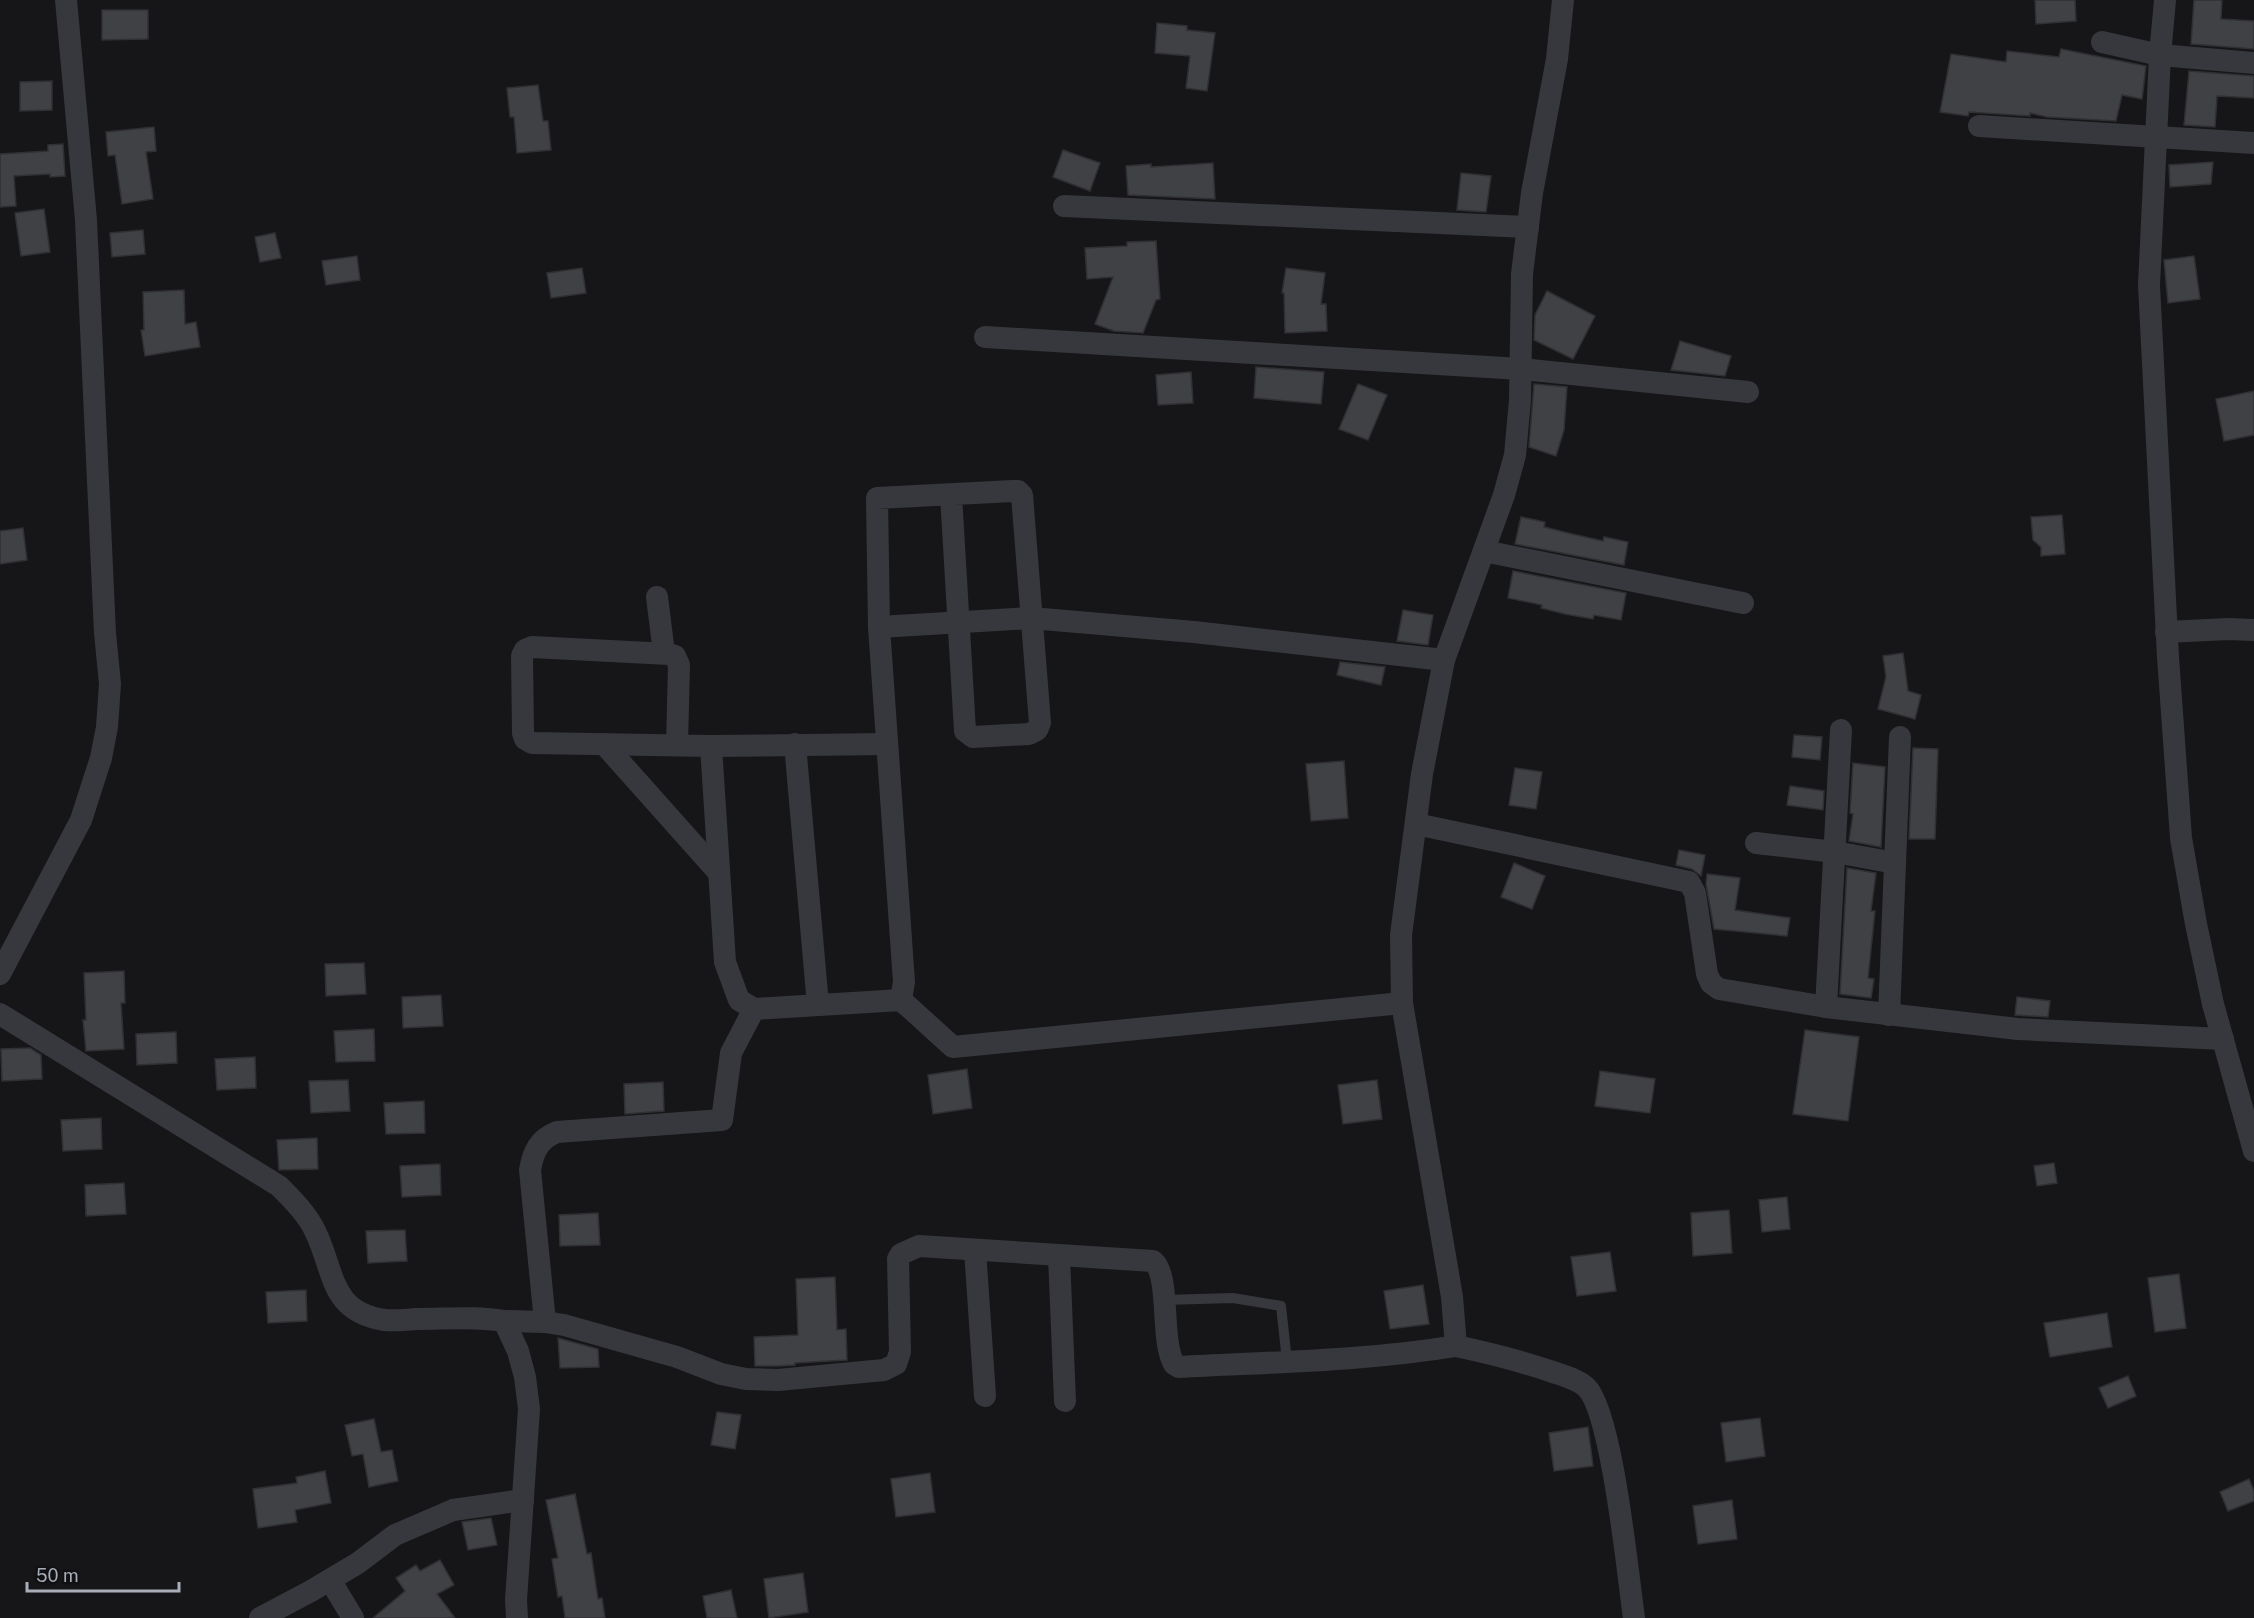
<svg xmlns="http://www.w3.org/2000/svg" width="2254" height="1618" font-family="'Public Sans',sans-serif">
<rect width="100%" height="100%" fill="#161618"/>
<g fill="#404145" stroke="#303034" stroke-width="1.5">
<polygon points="2035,0 2075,0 2076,21 2036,24"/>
<polygon points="2194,0 2222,0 2221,19 2254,21 2254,49 2191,44"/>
<polygon points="102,10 148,10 148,39 102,40"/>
<polygon points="1157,23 1187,26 1187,30 1215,33 1207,91 1186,88 1190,56 1155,53"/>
<polygon points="2061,49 2146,66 2142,99 2122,95 2116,121 2047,117 2030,113 2030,116 1969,112 1968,116 1940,112 1951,54 2006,62 2007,51 2059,57"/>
<polygon points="2189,71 2254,76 2254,98 2217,96 2215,127 2184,125"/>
<polygon points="52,81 52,110 20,111 20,82"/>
<polygon points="538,85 543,121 548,121 551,150 517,153 514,117 510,117 507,88"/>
<polygon points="154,127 156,151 146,152 153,199 122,204 115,155 108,156 106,132"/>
<polygon points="63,144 65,176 50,177 50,174 14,176 16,206 0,207 0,154 48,151 48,145"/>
<polygon points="1063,150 1100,163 1090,191 1053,177"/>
<polygon points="2213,162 2211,184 2170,187 2169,165"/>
<polygon points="1213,163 1215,199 1128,195 1126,166 1151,164 1151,167"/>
<polygon points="1461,173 1491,176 1486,212 1457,210"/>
<polygon points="44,209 50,252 21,256 15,213"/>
<polygon points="143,230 145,254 112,257 110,233"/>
<polygon points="275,233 281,258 260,262 255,237"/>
<polygon points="1156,241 1160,299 1156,300 1143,333 1114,331 1095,324 1113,277 1087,279 1085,248 1127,246 1127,242"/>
<polygon points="357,256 360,280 326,285 322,261"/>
<polygon points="2194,256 2200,299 2168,303 2164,260"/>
<polygon points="582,268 586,293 551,298 547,273"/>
<polygon points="1286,268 1325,273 1321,304 1326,304 1327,331 1285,333 1284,293 1282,293"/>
<polygon points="184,290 185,324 196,322 200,347 145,356 141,330 144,330 143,292"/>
<polygon points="1547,291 1595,316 1573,359 1534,340 1535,315"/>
<polygon points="1680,341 1731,356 1725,376 1671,370"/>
<polygon points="1256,367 1324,372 1321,404 1254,398"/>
<polygon points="1191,372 1193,403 1158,405 1156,375"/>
<polygon points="1358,384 1387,395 1368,440 1339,429"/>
<polygon points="1534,384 1567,387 1564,430 1556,456 1529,447"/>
<polygon points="2254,391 2254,435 2224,441 2216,399"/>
<polygon points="2062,515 2065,554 2041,556 2041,547 2033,540 2031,517"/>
<polygon points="1521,517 1545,522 1544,527 1572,534 1603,541 1604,537 1628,542 1624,565 1515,544"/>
<polygon points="23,528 27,560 0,564 0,531"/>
<polygon points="1513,571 1626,593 1621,620 1594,615 1593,619 1565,614 1541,608 1542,605 1508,598"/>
<polygon points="1403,610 1433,615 1428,645 1397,641"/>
<polygon points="1903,653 1908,691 1921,695 1915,719 1878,709 1886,677 1883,656"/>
<polygon points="1340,662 1385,667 1381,685 1337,675"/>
<polygon points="1794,735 1822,737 1820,760 1792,757"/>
<polygon points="1913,748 1938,749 1935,839 1909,839"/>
<polygon points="1344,761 1348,818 1311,821 1306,764"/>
<polygon points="1853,763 1885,767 1881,847 1849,841 1853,814 1850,813"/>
<polygon points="1515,768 1542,772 1536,809 1509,805"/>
<polygon points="1790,786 1824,791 1823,810 1787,805"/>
<polygon points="1679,850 1705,855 1701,876 1692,869 1676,865"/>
<polygon points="1514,863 1545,876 1532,909 1501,897"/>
<polygon points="1847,868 1876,873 1871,911 1875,911 1868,978 1874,979 1871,998 1840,994"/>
<polygon points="1707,874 1740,878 1735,910 1790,918 1787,936 1714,929 1706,884"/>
<polygon points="364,963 366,994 326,996 325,964"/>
<polygon points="124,971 125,1003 121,1003 124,1049 86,1051 83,1020 86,1020 84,973"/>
<polygon points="441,995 443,1026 403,1028 402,997"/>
<polygon points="2017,997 2050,1001 2048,1017 2015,1015"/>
<polygon points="374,1029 375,1061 336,1062 334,1031"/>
<polygon points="1805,1030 1859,1037 1848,1121 1793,1114"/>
<polygon points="176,1032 177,1063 137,1065 136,1034"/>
<polygon points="30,1048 41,1055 42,1079 2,1081 1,1049"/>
<polygon points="255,1057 256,1088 217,1090 215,1059"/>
<polygon points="967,1069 972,1108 933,1114 928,1075"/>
<polygon points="1600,1071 1655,1079 1650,1113 1595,1106"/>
<polygon points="348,1080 350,1111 311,1113 309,1081"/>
<polygon points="1377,1080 1382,1119 1343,1124 1338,1085"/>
<polygon points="663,1082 664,1111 625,1114 624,1084"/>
<polygon points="424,1101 425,1133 386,1134 384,1103"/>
<polygon points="101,1118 102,1149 63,1151 61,1120"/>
<polygon points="317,1138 318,1169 279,1170 277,1140"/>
<polygon points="2054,1163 2057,1183 2037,1186 2034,1166"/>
<polygon points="440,1164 441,1195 402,1197 400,1166"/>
<polygon points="124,1183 126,1214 86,1216 85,1185"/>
<polygon points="1787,1197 1790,1229 1762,1232 1759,1200"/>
<polygon points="1729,1210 1732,1253 1693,1256 1691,1213"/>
<polygon points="598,1213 600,1245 560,1246 559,1215"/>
<polygon points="405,1230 407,1261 368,1263 366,1231"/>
<polygon points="1610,1252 1616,1291 1577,1296 1571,1257"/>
<polygon points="2179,1274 2186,1328 2155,1332 2148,1278"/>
<polygon points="835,1277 837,1330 846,1329 847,1360 795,1363 795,1365 778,1366 755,1366 754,1337 798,1335 796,1279"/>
<polygon points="1423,1285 1429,1324 1390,1329 1384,1291"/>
<polygon points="306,1290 307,1321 268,1323 266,1292"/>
<polygon points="2107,1313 2112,1347 2050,1357 2044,1323"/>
<polygon points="558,1338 598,1349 599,1367 560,1368"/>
<polygon points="2128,1376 2136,1396 2108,1408 2099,1388"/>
<polygon points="717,1412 741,1415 735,1449 711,1445"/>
<polygon points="1760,1418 1765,1456 1726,1462 1721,1423"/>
<polygon points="374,1419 381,1452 392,1450 398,1481 369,1487 363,1454 352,1456 345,1425"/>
<polygon points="1588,1427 1593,1466 1554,1471 1549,1433"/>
<polygon points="325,1471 331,1503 295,1510 297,1522 258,1528 253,1489 297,1483 296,1477"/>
<polygon points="930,1473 935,1512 896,1517 891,1479"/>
<polygon points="2249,1479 2254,1491 2254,1501 2228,1511 2220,1492"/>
<polygon points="575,1494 587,1554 591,1553 598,1599 602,1598 605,1618 565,1618 562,1596 558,1597 552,1559 558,1558 546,1500"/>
<polygon points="1732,1500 1737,1539 1698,1544 1693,1506"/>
<polygon points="491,1518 497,1545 468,1550 462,1522"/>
<polygon points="440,1560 454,1585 437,1594 455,1618 373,1618 405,1591 396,1578 416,1565 420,1571"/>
<polygon points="803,1573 808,1612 769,1618 764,1579"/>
<polygon points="731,1590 737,1618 707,1618 703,1596"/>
</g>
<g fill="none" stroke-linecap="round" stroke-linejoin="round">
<polyline stroke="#37383d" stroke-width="10" points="1164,1300 1233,1298 1281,1306 1287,1361"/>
<g stroke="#37383d" stroke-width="22">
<polyline points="2165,0 2160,55 2149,285 2168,657 2181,838 2196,924 2213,1004 2254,1151"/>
<polyline points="2102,42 2160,55 2254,63"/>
<polyline points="1979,126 2254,143"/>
<polyline points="1064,206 1528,227"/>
<polyline points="985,337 1521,369 1748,392"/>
<polyline points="1484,551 1743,603"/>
<polyline points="657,597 664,653"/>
<polyline points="879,627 1031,618 1194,632 1444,660"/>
<polyline points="2166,632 2228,629 2254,630"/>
<polyline points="604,744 719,873"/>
<polyline points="795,744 818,1005"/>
<polyline points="677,745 679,665 675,656 669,654 532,647 525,650 522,656 523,733 525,739 532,743 711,746 887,744"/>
<polyline points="711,746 725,962 739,1000 754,1009"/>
<polyline points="1416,824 1689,882 1695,893 1707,974 1711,983 1719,989 1826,1007 2018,1029 2223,1039"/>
<polyline points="1756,843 1835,852 1895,863"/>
<polyline points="0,974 81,820 101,758 107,727 110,684 105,633 86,220 66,0"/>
<polyline points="901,1000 904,982 879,627 877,498 1013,491 1018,491 1022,495 1040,723 1037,730 1029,734 973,737 965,731 951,495"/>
<polyline points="1826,1007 1841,730"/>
<path d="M0,1014L279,1186C293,1200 308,1215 316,1233C335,1273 330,1312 385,1320C395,1321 406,1320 417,1319C446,1319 476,1316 504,1321L518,1351L525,1377L529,1409L516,1600L517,1618"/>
<polyline points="1889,1015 1900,737"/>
<polyline points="975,1250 985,1396"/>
<polyline points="1059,1256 1065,1401"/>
<path d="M504,1321L545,1322L564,1325L677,1357L721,1374L746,1379L778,1380L884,1370L896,1364L900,1352L898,1259L901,1254L919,1246L1153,1261C1171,1276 1160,1340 1174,1364L1179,1367C1271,1362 1365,1361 1456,1346L1452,1297L1402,1003L1401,935L1422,774L1444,660L1504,495L1515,455L1520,400L1522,274L1532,193L1557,59L1563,0"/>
<path d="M545,1322L530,1170C533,1152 539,1139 557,1132L722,1120L731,1053L754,1009L901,1000L953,1047L1402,1003"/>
<path d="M1456,1346C1489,1353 1521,1361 1553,1372C1564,1376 1577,1379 1586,1387C1612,1411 1628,1576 1634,1618"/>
<polyline points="330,1580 353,1618"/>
<polyline points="260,1618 311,1591 358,1563 395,1535 453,1510 523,1500"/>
</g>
</g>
<path d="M27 1582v9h152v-9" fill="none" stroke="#a8adb8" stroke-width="3"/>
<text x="36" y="1582" font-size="18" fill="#a8adb8" stroke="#111113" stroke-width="4.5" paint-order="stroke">50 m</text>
</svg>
